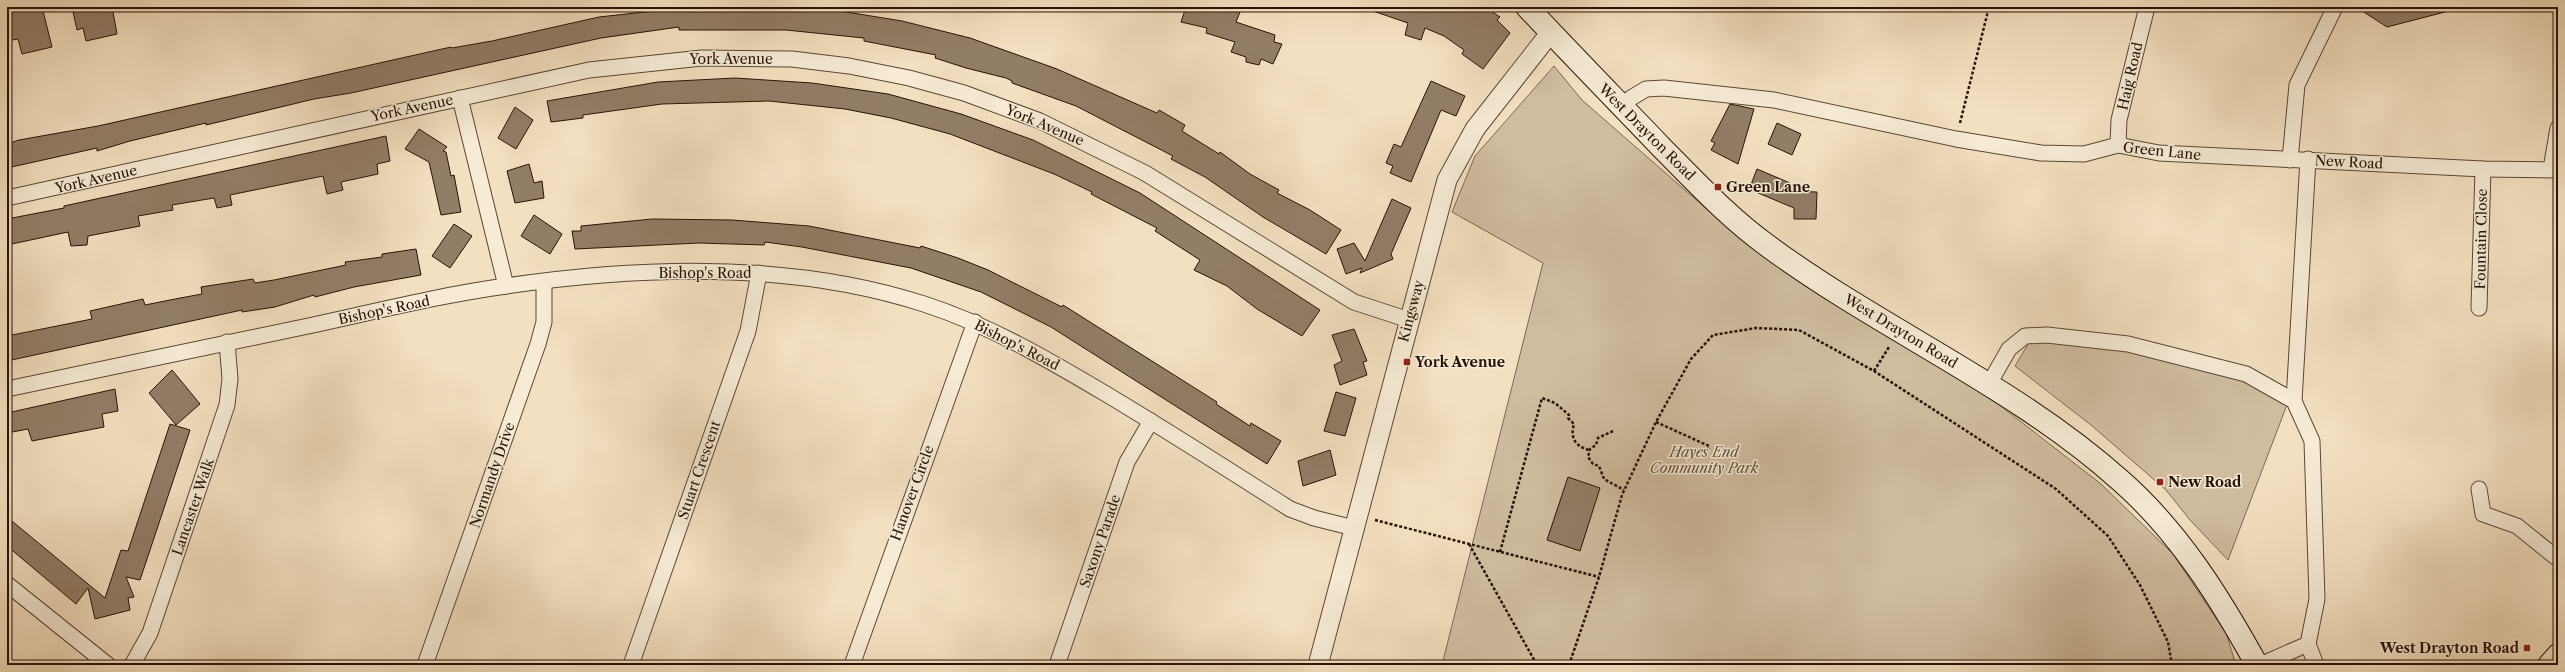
<svg xmlns="http://www.w3.org/2000/svg" width="2565" height="672" font-family="'Libre Caslon Text',serif">
  <style>
    .green { fill: #d0bda0; stroke: #7c6853 }
    .building { fill: #927d67; stroke: #281206 }
    .lines { fill: none; stroke-linecap: round; stroke-linejoin: round }
    .minor-casing { stroke: #5b4634; stroke-width: 17 }
    .tertiary-casing { stroke: #5b4634; stroke-width: 21 }
    .secondary-casing { stroke: #281206; stroke-width: 24 }
    .primary-casing { stroke: #281206; stroke-width: 24 }
    .path { stroke: #281206; stroke-width: 2.5; stroke-dasharray: 3 2; stroke-linecap: butt }
    .minor { stroke: #f7ebd6; stroke-width: 15 }
    .tertiary { stroke: #f7ebd6; stroke-width: 19 }
    .secondary { stroke: #f7ebd6; stroke-width: 22 }
    .primary { stroke: #f3e0c0; stroke-width: 22 }
    .poi-dot { fill: #8f2418; stroke: #f7ebd6; stroke-width: 1.5 }
    .labels { text-anchor: middle; stroke-width: 3; stroke-linejoin: round; paint-order: stroke }
    .street-label { font-size: 14px; fill: #281206; stroke: #f7ebd6 }
    .poi-label { font-size: 14px; font-weight: bold; fill: #281206; stroke: #f7ebd6; text-anchor: start }
    .park-label { font-size: 14px; font-style: italic; fill: #634e3c; stroke: #f7ebd6 }
  </style>
  <rect width="100%" height="100%" fill="#f3e0c0"/>
  <filter id="stains"><feTurbulence type="fractalNoise" baseFrequency=".005" numOctaves="4"/><feColorMatrix values="0 0 0 0 .2 0 0 0 0 .09 0 0 0 0 .02 0 0 0 .5 -.17"/></filter>
  <radialGradient id="worn" r=".72"><stop offset=".6" stop-color="#630" stop-opacity="0"/><stop offset="1" stop-color="#630" stop-opacity=".3"/></radialGradient>
  <!-- green -->
  <g class="green">
    <path d="M1554,66L1582,100L1749,246L1822,293L1900,339L2002,407L2101,484L2173,554L2226,633L2236,665H1442L1543,263L1452,212L1475,156Z"/>
    <path d="M2030,341L2139,351L2254,382L2288,402L2228,560L2190,520L2166,490L2091,425L2015,366Z"/>
  </g>
  <!-- building -->
  <g class="building">
    <path d="M7,7H42L52,47L22,54L18,39L7,41Z"/>
    <path d="M72,7H112L117,34L86,41L83,28L77,30Z"/>
    <path d="M690,7H801L828,9L902,21L970,38L1057,69L1157,113L1159,110L1185,125L1182,131L1219,154L1220,152L1250,174L1279,190L1277,193L1310,210L1341,230L1326,254L1263,217L1205,177L1171,159L1173,156L1076,106L1012,83V81L1006,78L966,68L935,58L936,55L864,41V38L786,30H679V27L601,38L351,93L314,99L206,125V123L130,141L97,151V148L7,168V144L19,140L98,126L451,47L452,48L492,41L599,17Z"/>
    <path d="M1186,7H1242L1236,22L1275,35L1274,42L1282,44L1273,64L1261,59L1259,65L1246,62V57L1231,52L1235,42L1206,33L1207,28L1181,22Z"/>
    <path d="M1370,7H1485L1500,17L1497,20L1510,33L1483,69L1462,54L1464,50L1444,36L1425,28L1421,40L1405,35L1408,23L1370,10Z"/>
    <path d="M2356,7H2444L2445,12L2387,27Z"/>
    <path d="M735,78L812,83L888,94L961,114L1033,140L1140,193L1320,310L1302,336L1257,309L1227,286L1194,270L1200,260L1155,231L1157,228L1091,194L1092,192L1054,174L950,134L891,118L845,109L769,101L662,104L583,115V118L551,122L547,101L658,82Z"/>
    <path d="M1431,81L1465,96L1456,116L1441,110L1411,182L1390,173L1393,166L1386,163L1394,144L1401,147Z"/>
    <path d="M1730,104L1754,109L1738,164L1711,150L1715,143L1711,141Z"/>
    <path d="M515,107L533,120L516,149L498,138Z"/>
    <path d="M1777,123L1801,134L1792,155L1768,144Z"/>
    <path d="M419,129L447,147L443,151L446,152L451,176L454,175L461,212L441,215L429,162L405,149Z"/>
    <path d="M386,136L390,161L377,164L378,174L341,182L343,190L327,194L323,176L230,195L232,205L217,208L214,198L172,205L173,210L138,216L140,226L88,236L87,245L71,246L68,232L7,245V219L64,208V206Z"/>
    <path d="M529,164L534,183L542,181L544,198L515,203L507,171Z"/>
    <path d="M1757,169L1790,183L1786,191L1817,192L1816,219H1794V208L1751,190H1758L1750,187Z"/>
    <path d="M1392,199L1411,208L1391,254L1393,259L1360,273L1362,268L1346,274L1337,249L1354,243L1365,261Z"/>
    <path d="M534,215L562,234L550,254L521,236Z"/>
    <path d="M652,219L732,220L809,226L920,248L921,246L958,258L988,270L1062,307L1063,305L1217,402L1216,404L1250,426L1251,423L1281,441L1267,464L1051,327L981,292L911,268L802,247L765,242L764,245L699,243L575,249L572,231H581V226Z"/>
    <path d="M454,224L472,236L450,268L432,256Z"/>
    <path d="M416,249L421,275L354,287L315,297L314,295L275,307L242,312V310L7,361V336L92,319L90,311L143,299L145,305L175,299L202,294L201,287L253,279L255,283L274,280L346,265L345,262L382,257V254Z"/>
    <path d="M1354,329L1367,361L1363,362L1367,375L1340,385L1334,365L1342,361L1332,335Z"/>
    <path d="M172,370L200,404L176,425L149,393Z"/>
    <path d="M115,389L118,411L102,414L104,427L32,441L28,429L7,433V413Z"/>
    <path d="M1336,392L1356,398L1345,436L1324,431Z"/>
    <path d="M170,424L190,430L140,580L126,577L134,597L128,598L130,610L95,619L88,588L76,604L7,546V517L105,598L121,550L128,551Z"/>
    <path d="M1330,450L1336,475L1303,486L1298,461Z"/>
    <path d="M1568,477L1600,488L1580,551L1547,540Z"/>
  </g>
  <g class="lines">
    <!-- minor casing -->
    <g class="minor-casing">
      <g id="minor">
        <path d="M460,98L506,286"/>
        <path d="M1622,107L1631,98L1646,89L1664,88L1774,100L1956,139L2041,153L2084,154L2118,145L2159,153L2483,169L2558,170"/>
        <path d="M2118,145L2119,120L2147,7"/>
        <path d="M2290,160L2297,85L2335,7"/>
        <path d="M2551,169L2558,128"/>
        <path d="M7,198L589,70L702,58L792,59L849,66L909,78L964,93L1040,121L1145,173L1354,302L1409,320"/>
        <path d="M2479,308L2483,169"/>
        <path d="M1989,384L2009,349L2025,336L2047,335L2128,344L2246,374L2294,401L2312,441L2317,599L2308,644L2316,665"/>
        <path d="M7,389C109,368 211,347 313,325C377,311 441,295 506,286C642,266 792,261 924,304C989,325 1047,359 1106,394C1168,431 1229,470 1290,509L1314,518L1354,528"/>
        <path d="M2294,401L2308,159"/>
        <path d="M2479,489L2483,514L2517,526L2558,559"/>
        <path d="M7,584L108,665"/>
        <path d="M132,665L150,633L227,405L230,379L227,342"/>
        <path d="M425,665L538,344L544,322V282"/>
        <path d="M631,665L748,331L759,273"/>
        <path d="M852,665L975,322"/>
        <path d="M1057,665L1127,462L1151,421"/>
        <path d="M2260,665L2308,644"/>
      </g>
    </g>
    <!-- tertiary casing -->
    <g class="tertiary-casing">
      <path id="tertiary" d="M1318,665L1447,180L1475,129L1551,32"/>
    </g>
    <!-- secondary casing -->
    <g class="secondary-casing">
      <path id="secondary" d="M1527,7C1572,55 1617,101 1662,148C1696,182 1729,218 1768,246C1882,330 2015,386 2121,481C2179,532 2220,598 2257,665"/>
    </g>
    <!-- primary casing -->
    <g class="primary-casing">
      <path id="primary" d="M2549,665L2558,655"/>
    </g>
    <!-- path -->
    <g class="path">
      <path d="M1960,123L1989,7"/>
      <path d="M1874,371L1889,347"/>
      <path d="M1656,422L1709,446L1708,449"/>
      <path d="M1613,431L1598,438L1596,445L1590,449L1588,457L1593,464L1599,466L1604,479L1624,490"/>
      <path d="M1375,520L1599,577"/>
      <path d="M1469,544L1537,665"/>
      <path d="M1500,552L1542,398L1555,403L1569,415L1568,418L1574,424C1570,438 1575,446 1589,450"/>
      <path d="M1569,665L1599,577L1622,495L1656,422L1691,359L1713,335L1756,328L1799,330L1874,371L2056,489L2108,536L2140,585L2168,642L2172,665"/>
    </g>
    <!-- minor -->
    <use href="#minor" class="minor"/>
    <!-- tertiary -->
    <use href="#tertiary" class="tertiary"/>
    <!-- secondary -->
    <use href="#secondary" class="secondary"/>
    <!-- primary -->
    <use href="#primary" class="primary"/>
  </g>
  <!-- markers -->
  <g class="poi-dot">
    <rect x="1714" y="183" width="8" height="8" rx="2"/>
    <rect x="1403" y="358" width="8" height="8" rx="2"/>
    <rect x="2156" y="478" width="8" height="8" rx="2"/>
    <rect x="2523" y="644" width="8" height="8" rx="2"/>
  </g>
  <g class="labels">
    <!-- street labels -->
    <g class="street-label">
      <text x="731" y="64">York Avenue</text>
      <text transform="translate(2130 76) rotate(-77)" y="5">Haig Road</text>
      <text transform="translate(412 108) rotate(-12)" y="5">York Avenue</text>
      <text transform="translate(1045 125) rotate(23)" y="5">York Avenue</text>
      <text transform="translate(1647 132) rotate(45)" y="5">West Drayton Road</text>
      <text transform="translate(2162 151) rotate(6)" y="5">Green Lane</text>
      <text transform="translate(2349 162) rotate(3)" y="5">New Road</text>
      <text transform="translate(96 179) rotate(-13)" y="5">York Avenue</text>
      <text transform="translate(2481 239) rotate(-89)" y="5">Fountain Close</text>
      <text x="705" y="278">Bishop's Road</text>
      <text transform="translate(384 310) rotate(-12)" y="5">Bishop's Road</text>
      <text transform="translate(1411 311) rotate(-75)" y="5">Kingsway</text>
      <text transform="translate(1901 331) rotate(31)" y="5">West Drayton Road</text>
      <text transform="translate(1017 345) rotate(27)" y="5">Bishop's Road</text>
      <text transform="translate(699 470) rotate(-71)" y="5">Stuart Crescent</text>
      <text transform="translate(492 475) rotate(-71)" y="5">Normandy Drive</text>
      <text transform="translate(912 493) rotate(-70)" y="5">Hanover Circle</text>
      <text transform="translate(193 507) rotate(-71)" y="5">Lancaster Walk</text>
      <text transform="translate(1100 541) rotate(-71)" y="5">Saxony Parade</text>
    </g>
    <!-- poi labels -->
    <g class="poi-label">
      <text x="1726" y="192">Green Lane</text>
      <text x="1415" y="367">York Avenue</text>
      <text x="2168" y="487">New Road</text>
      <text x="2519" y="653" text-anchor="end">West Drayton Road</text>
    </g>
    <!-- park labels -->
    <g class="park-label">
      <text x="1704" y="457">Hayes End<tspan x="1704" dy="16">Community Park</tspan></text>
    </g>
  </g>
  <!-- margin -->
  <rect width="2565" height="672" fill="none" stroke="#f3e0c0" stroke-width="24"/>
  <rect x="8" y="8" width="2549" height="656" fill="none" stroke="#281206" stroke-width="2"/>
  <rect x="12" y="12" width="2541" height="648" fill="none" stroke="#281206"/>
  <rect width="100%" height="100%" filter="url(#stains)"/>
  <rect width="100%" height="100%" fill="url(#worn)"/>
</svg>
